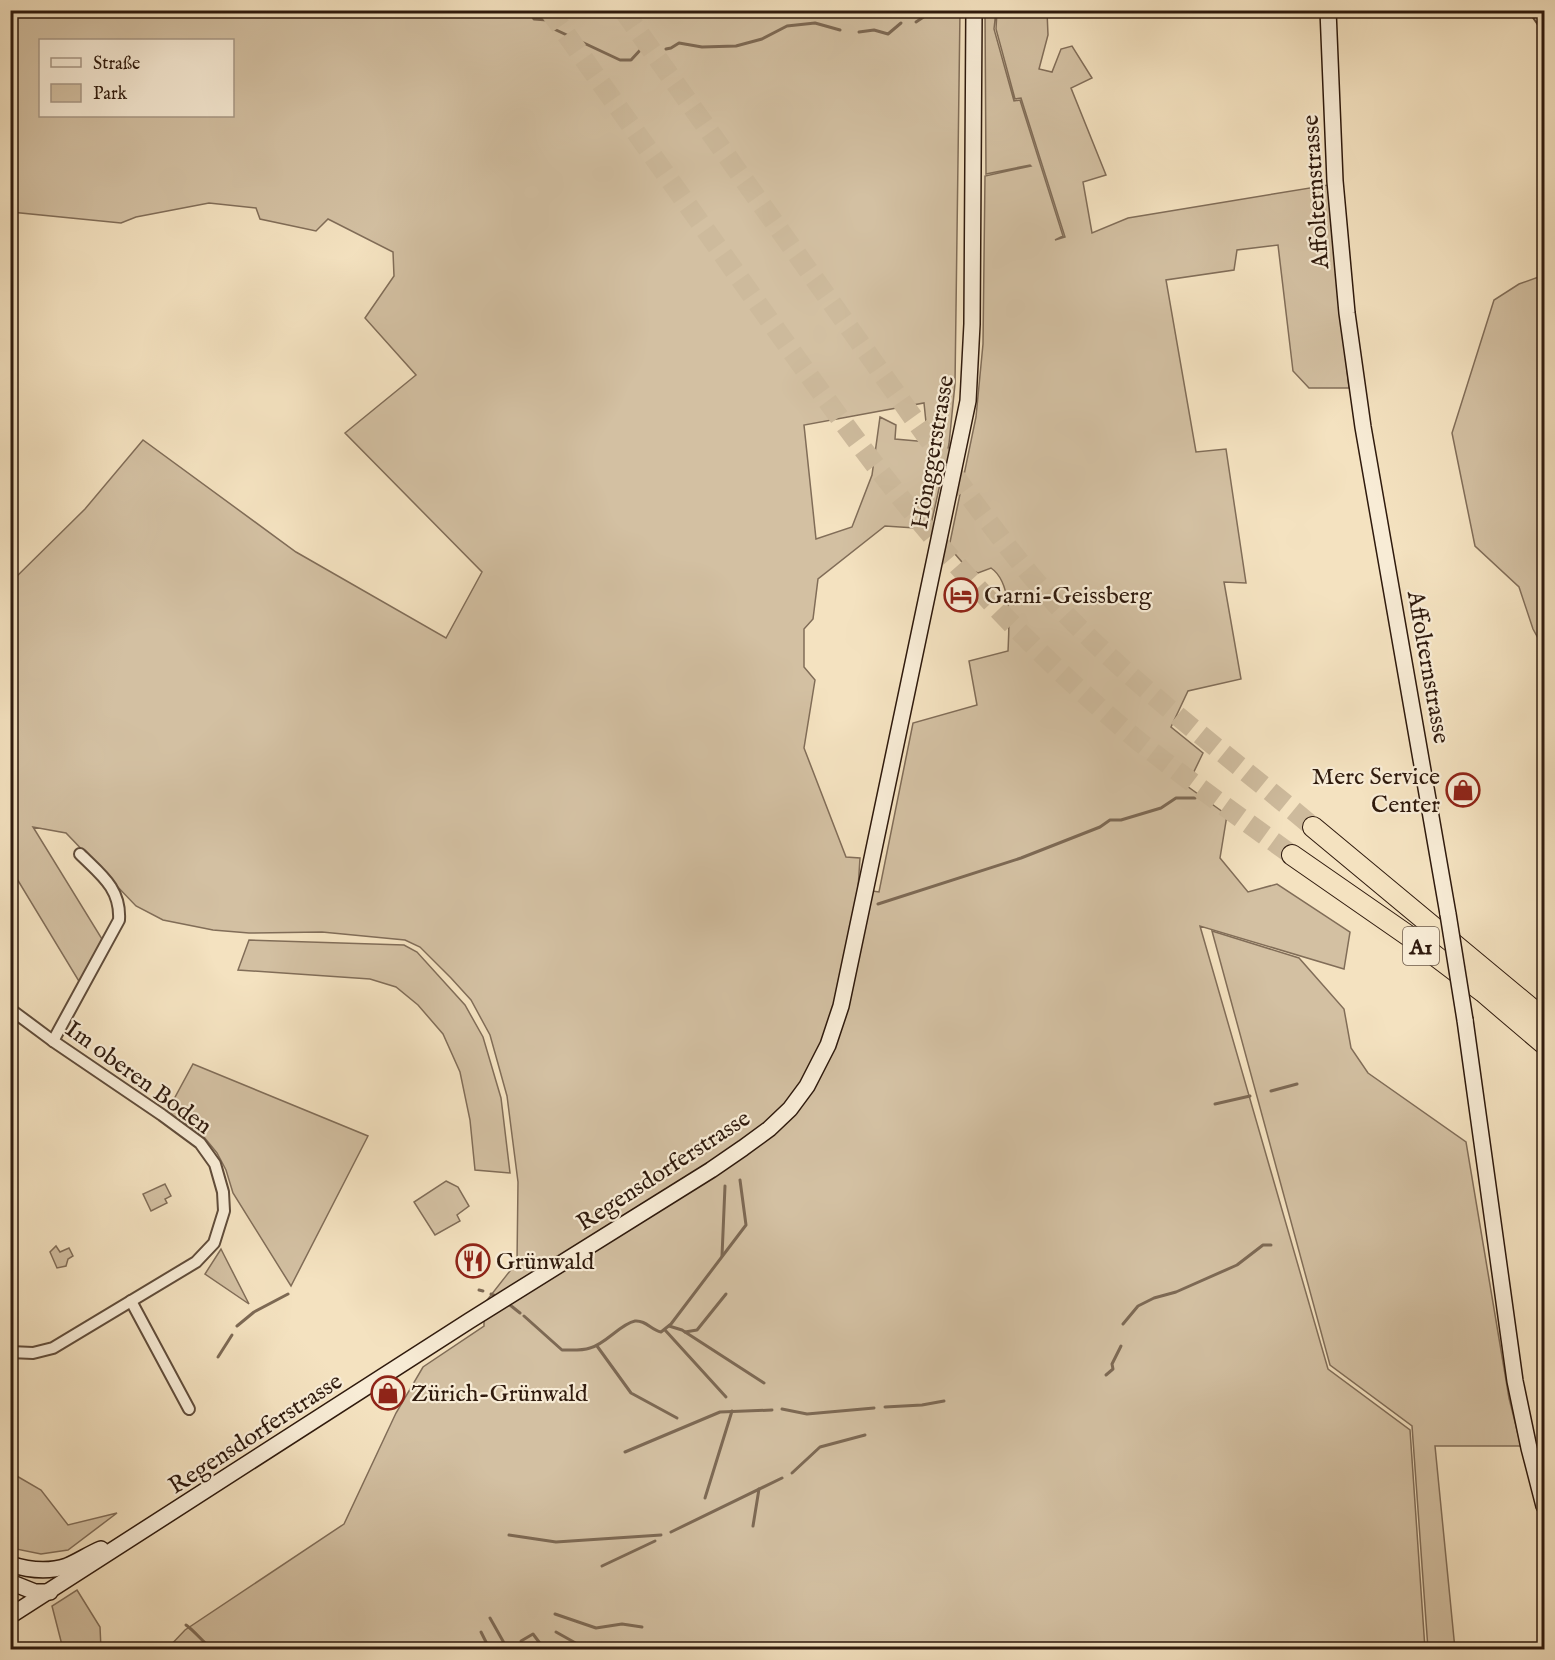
<svg xmlns="http://www.w3.org/2000/svg" width="1555" height="1660" font-family="'IM FELL English',serif">
  <style>
    .green { fill: #d3c0a2; stroke: #816d58; stroke-width: 1.5; fill-rule: evenodd }
    .lines { fill: none; stroke-linecap: round; stroke-linejoin: round }
    .stream { stroke: #7d6954; stroke-width: 3 }
    .highway-tunnel { stroke: #cdba9c; stroke-width: 20; stroke-dasharray: 20 10; stroke-linecap: butt }
    .street-casing { stroke: #604c3a; stroke-width: 14 }
    .secondary-casing { stroke: #2f1a0d; stroke-width: 18 }
    .highway-casing { stroke: #2f1a0d; stroke-width: 22 }
    .street { stroke: #f8ecd6; stroke-width: 10 }
    .secondary { stroke: #f8ecd6; stroke-width: 15 }
    .highway { stroke: #f4e2c0; stroke-width: 20 }
    .secondary-bridge-casing { stroke: #2f1a0d; stroke-width: 18; stroke-linecap: butt }
    .secondary-bridge { stroke: #f8ecd6; stroke-width: 15 }
    .labels { text-anchor: middle; stroke-width: 4.5; stroke-linejoin: round; paint-order: stroke }
    .shield { fill: #f8ecd6; stroke: #6b5949; stroke-width: 1.5 }
    .shield-label { font-size: 22px; font-weight: bold; fill: #2f1a0d }
    .street-label { font-size: 24px; fill: #2f1a0d; stroke: #f8ecd6 }
    .poi-label { font-size: 24px; fill: #2f1a0d; stroke: #f8ecd6; text-anchor: start }
  </style>
  <rect width="100%" height="100%" fill="#f4e2c0"/>
  <filter id="stains"><feTurbulence type="fractalNoise" baseFrequency=".00333" numOctaves="4"/><feColorMatrix values="0 0 0 0 .2 0 0 0 0 .09 0 0 0 0 .02 0 0 0 .5 -.17"/></filter>
  <radialGradient id="worn" r=".72"><stop offset=".6" stop-color="#630" stop-opacity="0"/><stop offset="1" stop-color="#630" stop-opacity=".3"/></radialGradient>
  <!-- green -->
  <g class="green">
    <path d="M11,11H960L955,384L949,444L930,529L885,526L818,579L813,619L804,629V667L815,680L804,748L846,857L860,858L858,889L879,892L913,723L977,705L969,661L1008,651C1009,628 1013,583 991,568L978,573L968,569L949,547L976,417L983,344L985,176L1031,166L1030,165L986,174L985,11H996L994,29L1014,101L1020,100L1063,236L1055,240L1065,237L1021,98L1015,99L996,29L997,11H1047L1048,35L1039,69L1052,72L1061,49L1072,46L1092,78L1071,88L1106,175L1083,182L1092,233L1128,218L1328,185L1349,388H1309L1293,371L1278,245L1237,250L1234,270L1166,280L1196,452L1226,449L1246,583L1224,582L1241,679L1188,691L1171,727L1203,753L1187,786L1227,815L1220,858L1248,892L1277,884L1350,932L1344,969L1200,926L1328,1369L1410,1430L1425,1649H167L185,1630L344,1524L396,1413L423,1367L484,1326V1304L517,1262L518,1182L507,1096L490,1035L471,1000L451,978L420,947L405,940L322,932L249,933L213,930L163,920L136,906L66,833L33,827L102,939L80,983L11,869V582L85,509L143,440L296,552L446,638L482,572L345,433L416,375L365,318L394,276L393,252L328,219L316,231L260,219L256,208L209,203L136,217L121,223L11,212ZM40,40H232V116H40ZM924,403L928,442L895,439L896,425L880,417L872,475L852,527L816,539L804,425Z"/>
    <path d="M1544,275V649L1533,629L1519,587L1475,546L1452,433L1494,300L1519,284Z"/>
    <path d="M1212,931L1299,958L1344,1009L1351,1048L1368,1073L1466,1142L1509,1398L1521,1446H1435L1455,1649H1428L1412,1426L1330,1365Z"/>
    <path d="M249,940L404,945L417,952L465,1005L483,1037L501,1098L510,1173L475,1170L470,1120L460,1072L443,1034L418,1005L396,987L370,979L238,970Z"/>
    <path d="M193,1064L368,1136L291,1286L233,1193L226,1170L217,1153L204,1137L167,1112Z"/>
    <path d="M446,1181L458,1187L469,1206L457,1215L460,1221L435,1235L414,1202Z"/>
    <path d="M165,1184L171,1196L165,1199L167,1203L151,1211L143,1194Z"/>
    <path d="M56,1246L60,1252L69,1248L73,1256L68,1259L66,1266L57,1268L50,1252Z"/>
    <path d="M221,1249L224,1255L249,1304L205,1274Z"/>
    <path d="M15,1475L41,1490L68,1525L117,1513L68,1550L41,1554L11,1548V1477Z"/>
    <path d="M77,1590L100,1627L101,1649H57L62,1645L52,1606Z"/>
  </g>
  <g class="lines">
    <!-- stream -->
    <g class="stream">
      <path d="M528,10L534,19L547,20L554,29L620,60H631L643,47L651,45"/>
      <path d="M916,22L934,10"/>
      <path d="M859,32L874,30L888,34L901,23"/>
      <path d="M666,49L671,48L679,43L702,47L736,46L762,39L787,26L815,23L840,30"/>
      <path d="M878,904L1021,858L1100,827L1110,820H1121L1161,808L1176,798H1195"/>
      <path d="M1271,1091L1297,1084"/>
      <path d="M1215,1104L1250,1096"/>
      <path d="M722,1256L725,1186"/>
      <path d="M479,1290L483,1291"/>
      <path d="M491,1294L498,1297"/>
      <path d="M510,1305L520,1313"/>
      <path d="M524,1316L562,1350C571,1350 581,1351 590,1348C606,1344 620,1324 635,1321C646,1320 651,1330 661,1332L671,1324L746,1225L740,1180"/>
      <path d="M1123,1324L1138,1306L1154,1298L1176,1292L1237,1265L1263,1245H1271"/>
      <path d="M237,1326L254,1312L288,1294"/>
      <path d="M669,1326L682,1330L764,1383"/>
      <path d="M665,1330L726,1397"/>
      <path d="M685,1332L697,1330L726,1294"/>
      <path d="M597,1346L631,1393L677,1418"/>
      <path d="M218,1357L232,1335"/>
      <path d="M1106,1375L1113,1369L1112,1364L1121,1346"/>
      <path d="M885,1407L922,1405L944,1401"/>
      <path d="M782,1409L807,1414L874,1408"/>
      <path d="M625,1452L720,1412L772,1410"/>
      <path d="M792,1473L820,1447L865,1435"/>
      <path d="M705,1498L732,1411"/>
      <path d="M753,1526L759,1489"/>
      <path d="M671,1532L782,1478"/>
      <path d="M509,1535L556,1542L661,1535"/>
      <path d="M602,1566L655,1541"/>
      <path d="M555,1614L596,1628L622,1624L642,1627"/>
      <path d="M490,1618L508,1650"/>
      <path d="M186,1625C197,1633 203,1643 214,1650"/>
      <path d="M481,1632L490,1650"/>
      <path d="M556,1632L588,1650"/>
      <path d="M521,1641L533,1634L545,1650"/>
      <path d="M221,1650H227"/>
    </g>
    <!-- highway-tunnel -->
    <g class="highway-tunnel">
      <path d="M549,10C619,109 690,208 760,307C832,408 903,509 988,599C1036,650 1087,699 1141,743C1190,782 1241,818 1292,855"/>
      <path d="M623,10L964,489C993,528 1022,567 1055,603C1133,686 1227,754 1313,827"/>
    </g>
    <!-- street casing -->
    <g class="street-casing">
      <g id="street">
        <path d="M1535,10L1544,23"/>
        <path d="M10,1009L53,1041L162,1115L200,1143L215,1164L223,1192L224,1211L214,1243L196,1262L53,1348L33,1353L10,1352"/>
        <path d="M53,1041L119,920C121,888 100,874 80,854"/>
        <path d="M131,1301L189,1409"/>
      </g>
    </g>
    <!-- secondary casing -->
    <g class="secondary-casing">
      <g id="secondary">
        <path d="M1328,10L1335,181L1347,313L1363,427L1448,914"/>
        <path d="M1465,1020L1515,1381L1529,1448L1544,1506"/>
        <path d="M10,1564C28,1570 49,1572 67,1566C79,1561 89,1554 101,1549"/>
        <path d="M10,1582L35,1592H50"/>
        <path d="M10,1616L469,1321L711,1170L743,1148L769,1129L790,1109L807,1086L828,1045L841,1006L968,401L972,324L974,10"/>
      </g>
    </g>
    <!-- highway casing -->
    <g class="highway-casing">
      <g id="highway">
        <path d="M1313,827L1544,1019"/>
        <path d="M1292,855L1413,939L1483,992L1544,1044"/>
      </g>
    </g>
    <!-- street -->
    <use href="#street" class="street"/>
    <!-- secondary -->
    <use href="#secondary" class="secondary"/>
    <!-- highway -->
    <use href="#highway" class="highway"/>
    <!-- secondary-bridge casing -->
    <g class="secondary-bridge-casing">
      <path id="secondary-bridge" d="M1448,914L1465,1020"/>
    </g>
    <!-- secondary-bridge -->
    <use href="#secondary-bridge" class="secondary-bridge"/>
  </g>
  <!-- icons -->
  <defs>
    <g id="hotel-ring" transform="scale(1.725)"><circle r="9.5" fill="#f8ecd6" stroke="#8f2418" stroke-width="1.5"/><path d="M-6-4.5h1.5V1H6V5H4.5V3h-9V5H-6ZM-4 0a1.8 1.8 0 1 1 3.6 0ZM.5 0V-2.5h3Q6-2.5 6 0Z" fill="#8f2418"/></g>
    <g id="shop-ring" transform="scale(1.725)"><circle r="9.5" fill="#f8ecd6" stroke="#8f2418" stroke-width="1.5"/><path d="M-5-2.5h2.3a2.7 3.5 0 0 1 5.4 0H5L5.5 6h-11ZM-1.5-2.5h3a1.5 2.3 0 0 0-3 0Z" fill="#8f2418"/></g>
    <g id="restaurant-ring" transform="scale(1.725)"><circle r="9.5" fill="#f8ecd6" stroke="#8f2418" stroke-width="1.5"/><path d="M-5-6h1v4h1v-4h1v4h1v-4h1v5L-1.5 .5V6h-2V.5L-5-1ZM5-6V6H3V1.5H1.5Q1.5-4 5-6Z" fill="#8f2418"/></g>
  </defs>
  <g fill-rule="evenodd">
    <use href="#hotel-ring" x="961" y="595"/>
    <use href="#shop-ring" x="1463" y="790"/>
    <use href="#restaurant-ring" x="473" y="1261"/>
    <use href="#shop-ring" x="388" y="1393"/>
  </g>
  <g class="labels">
    <!-- shield labels -->
    <rect class="shield" x="1403" y="927" width="36" height="38" rx="4.5"/>
    <g class="shield-label">
      <text x="1421" y="954">A1</text>
    </g>
    <!-- street labels -->
    <g class="street-label">
      <text transform="translate(1315 192) rotate(-94)" y="8">Affolternstrasse</text>
      <text transform="translate(932 452) rotate(-80)" y="8">Hönggerstrasse</text>
      <text transform="translate(1429 667) rotate(80)" y="8">Affolternstrasse</text>
      <text transform="translate(139 1077) rotate(36)" y="8">Im oberen Boden</text>
      <text transform="translate(663 1170) rotate(-33)" y="8">Regensdorferstrasse</text>
      <text transform="translate(255 1433) rotate(-33)" y="8">Regensdorferstrasse</text>
    </g>
    <!-- poi labels -->
    <g class="poi-label">
      <text x="984" y="603">Garni-Geissberg</text>
      <text x="1440" y="784" text-anchor="end">Merc Service<tspan x="1440" dy="28">Center</tspan></text>
      <text x="496" y="1269">Grünwald</text>
      <text x="411" y="1401">Zürich-Grünwald</text>
    </g>
  </g>
  <!-- margin -->
  <rect width="1555" height="1660" fill="none" stroke="#f4e2c0" stroke-width="36"/>
  <rect x="12" y="12" width="1531" height="1636" fill="none" stroke="#2f1a0d" stroke-width="3"/>
  <rect x="18" y="18" width="1519" height="1624" fill="none" stroke="#2f1a0d" stroke-width="1.5"/>
  <!-- legend -->
  <rect x="39" y="39" width="195" height="78" fill="#f8ecd6" stroke="#a89886" stroke-width="1.5"/>
  <rect x="51" y="58" width="30" height="9" fill="#f8ecd6" stroke="#a89886" stroke-width="1.5"/>
  <text x="93" y="69" font-size="18" fill="#2f1a0d">Straße</text>
  <rect x="51" y="84" width="30" height="18" fill="#d3c0a2" stroke="#a89886" stroke-width="1.5"/>
  <text x="93" y="99" font-size="18" fill="#2f1a0d">Park</text>
  <rect width="100%" height="100%" filter="url(#stains)"/>
  <rect width="100%" height="100%" fill="url(#worn)"/>
</svg>
